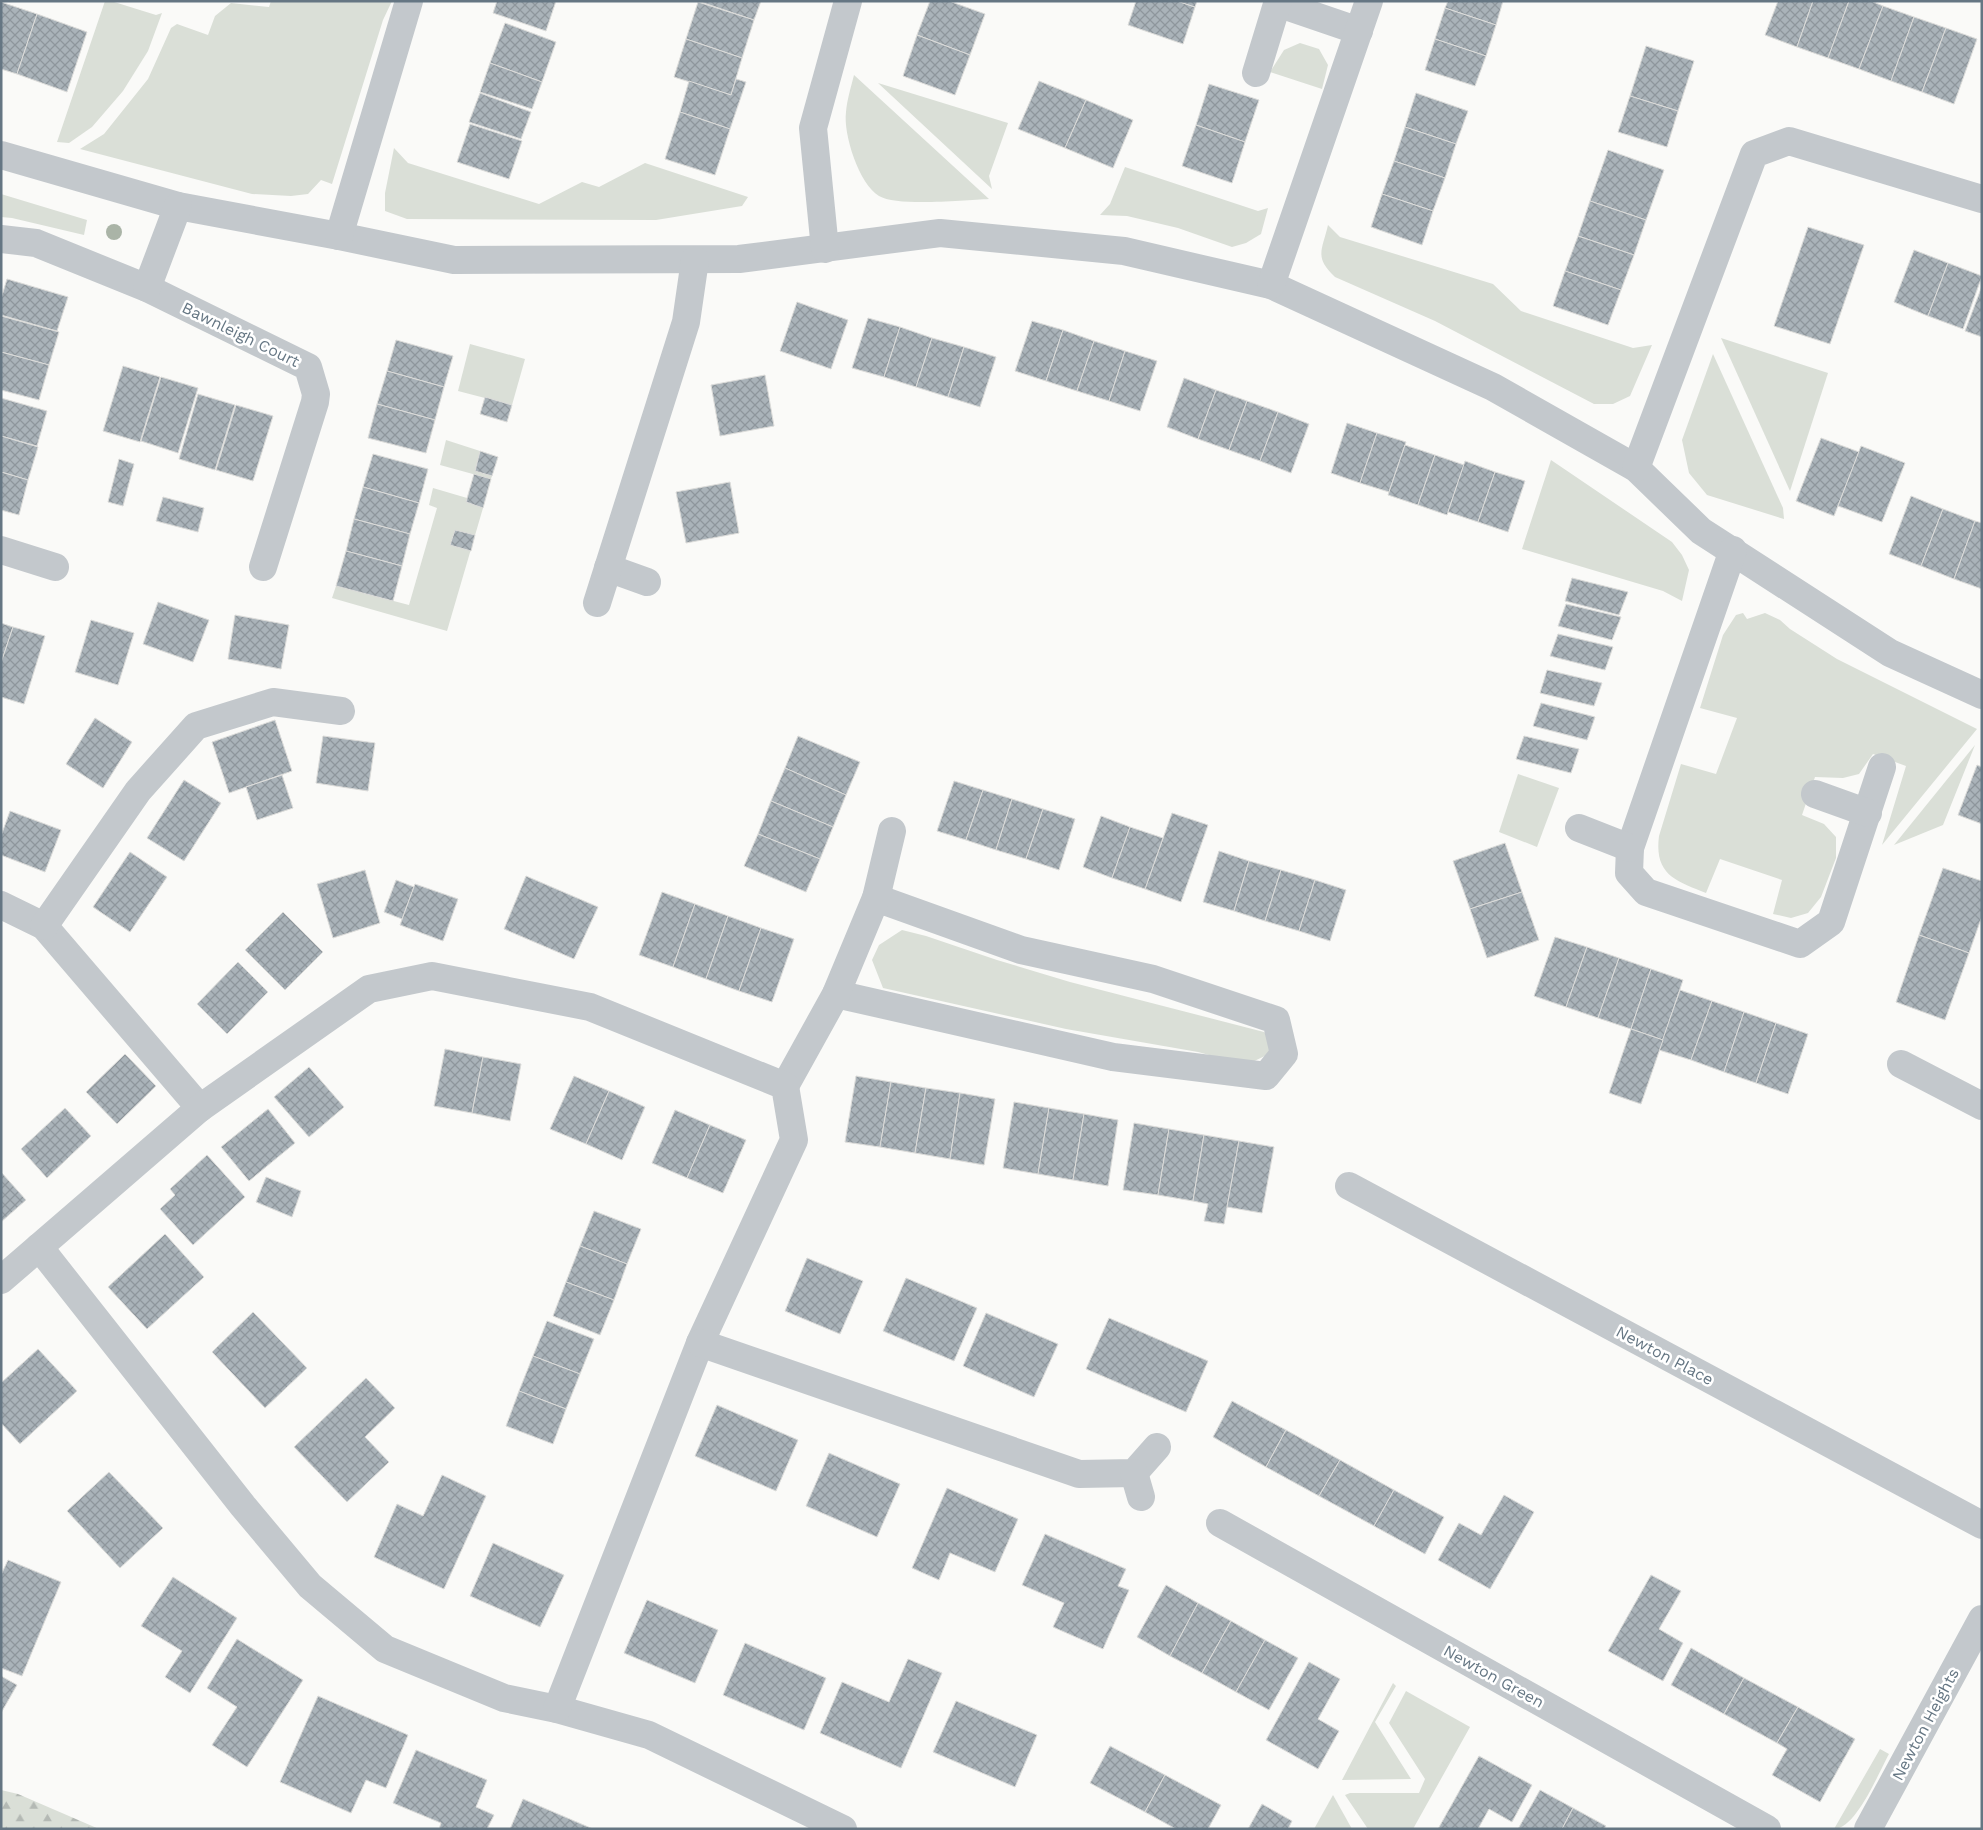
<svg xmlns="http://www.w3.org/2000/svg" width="1983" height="1830" font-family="'Work Sans',sans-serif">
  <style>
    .green { fill: #dadfd7 }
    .forest { fill: url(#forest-firs) }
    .building { fill: url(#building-cross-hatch); stroke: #dcdcda }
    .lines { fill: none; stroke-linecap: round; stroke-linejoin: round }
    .street { stroke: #c3c8cc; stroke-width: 28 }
    .tree { fill: #aab4a7 }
    .labels { text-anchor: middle; stroke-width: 5; stroke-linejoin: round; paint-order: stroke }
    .street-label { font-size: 16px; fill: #657683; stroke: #fff }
  </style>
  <defs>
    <pattern id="forest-firs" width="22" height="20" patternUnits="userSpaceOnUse" patternTransform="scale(1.25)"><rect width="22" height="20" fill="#dadfd7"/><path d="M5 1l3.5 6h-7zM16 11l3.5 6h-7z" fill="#b4b9b4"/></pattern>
    <pattern id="building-cross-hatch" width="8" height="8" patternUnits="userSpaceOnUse" patternTransform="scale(1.25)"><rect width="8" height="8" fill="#aab3b9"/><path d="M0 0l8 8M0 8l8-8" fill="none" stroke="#8e969c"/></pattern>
  </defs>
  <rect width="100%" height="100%" fill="#fafaf8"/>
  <!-- green -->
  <g class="green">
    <path d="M105,1H111L156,15L162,13L148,51L123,91L92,127L69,143L57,142Z"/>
    <path d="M271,1H392L383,20L332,184L321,180L308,194L291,196L252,194L80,149L104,134L148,79L171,28L177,24L208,35L215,16L231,3L269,7Z"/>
    <path d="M1300,43L1319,49L1328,65L1322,89L1270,72L1284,50Z"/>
    <path d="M854,75L989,199C965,200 897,207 879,196C859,184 843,134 846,112C847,100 851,87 854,75Z"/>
    <path d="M878,83L1008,123L989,176L992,189Z"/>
    <path d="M394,148L408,163L539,204L582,182L599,187L645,163L748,197L742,206L656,220L407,219L385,211V193Z"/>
    <path d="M1125,167L1258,211L1268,208L1261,234L1246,243L1232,247L1178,228L1127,216L1100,215L1110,204Z"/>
    <path d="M1,194L87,220L84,235L12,218L1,217Z"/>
    <path d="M1328,225L1340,237L1493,284L1521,311L1633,348L1652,345L1630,396L1613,404H1594L1435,321L1335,277C1314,257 1322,251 1328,225Z"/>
    <path d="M1721,338L1828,373L1790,491Z"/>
    <path d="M470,344L525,359L512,405L458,391Z"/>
    <path d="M1713,354L1783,508L1784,519L1707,495L1689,473L1682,440Z"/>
    <path d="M446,440L480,451L475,470L492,476L491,479L440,465Z"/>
    <path d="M1551,460L1672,542L1682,555L1689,570L1682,601L1663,591L1522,549Z"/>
    <path d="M433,488L467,498L466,502L483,508L447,631L332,598L336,586L409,605L437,508L429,505Z"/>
    <path d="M1743,613L1747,619L1765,613L1780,620L1790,629L1837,659L1977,729L1882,845L1906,766L1873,754L1859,774L1843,778L1815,777L1802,815L1824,824L1836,837V858L1821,897L1808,913L1791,918L1773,914L1782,880L1720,859L1706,893C1676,881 1654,875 1659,836L1681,764L1716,774L1737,718L1700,708L1723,635L1736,615Z"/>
    <path d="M1975,745L1943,825L1894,845Z"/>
    <path d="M1518,774L1559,788L1537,847L1499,832Z"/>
    <path d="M902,930L926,936L997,960L1070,982L1264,1032L1271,1038L1269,1054L1246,1065L1198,1052L1066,1029L883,988L872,960L879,945Z"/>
    <path d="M1393,1683L1396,1686L1375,1722L1411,1779L1342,1780Z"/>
    <path d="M1406,1691L1470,1727L1413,1829H1368L1345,1795L1350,1793H1419L1425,1779L1389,1723Z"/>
    <path d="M1880,1749L1889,1754C1879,1772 1856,1829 1834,1829Z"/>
    <path d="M1333,1795L1352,1829H1314Z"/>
  </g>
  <!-- forest -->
  <path class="forest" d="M1,1790L18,1794L99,1829H1Z"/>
  <!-- building -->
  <g class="building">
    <path d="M497,1H556L546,31L493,13Z"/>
    <path d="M698,1H761L754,20Z"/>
    <path d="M930,1H949L985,14L970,55L917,35Z"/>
    <path d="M1136,1H1177L1195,7L1183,44L1128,25Z"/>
    <path d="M1177,1H1197L1195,7Z"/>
    <path d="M1448,1H1503L1496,25L1445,8Z"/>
    <path d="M1778,1H1813L1797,47L1765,35Z"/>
    <path d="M1813,1H1849L1828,58L1797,47Z"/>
    <path d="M1849,1H1871L1883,6L1859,69L1828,58Z"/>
    <path d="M1,2L37,14L17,74L1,69Z"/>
    <path d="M698,2L754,20L742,58L686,39Z"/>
    <path d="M1883,6L1914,17L1891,81L1859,69Z"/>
    <path d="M1445,8L1496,25L1486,56L1435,39Z"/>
    <path d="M37,14L87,32L67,92L17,74Z"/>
    <path d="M1914,17L1946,28L1922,92L1891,81Z"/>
    <path d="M505,23L556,42L542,82L490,63Z"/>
    <path d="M1946,28L1977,39L1954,104L1922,92Z"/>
    <path d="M917,35L970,55L955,95L903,76Z"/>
    <path d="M686,39L742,58L731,95L674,77Z"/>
    <path d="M1435,39L1486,56L1475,86L1425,70Z"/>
    <path d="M1646,46L1694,61L1678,111L1630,96Z"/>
    <path d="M490,63L542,82L532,109L480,92Z"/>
    <path d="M736,79L746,82L730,129L680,112L689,81L731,95Z"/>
    <path d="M1039,81L1086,100L1065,148L1018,129Z"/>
    <path d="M1209,84L1259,100L1245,142L1196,125Z"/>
    <path d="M480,93L531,112L521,139L469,122Z"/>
    <path d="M1416,93L1468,111L1456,144L1405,127Z"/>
    <path d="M1630,96L1678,111L1667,147L1618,132Z"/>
    <path d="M1086,100L1133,120L1113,168L1065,148Z"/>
    <path d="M680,112L730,129L715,175L665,159Z"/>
    <path d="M470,124L522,141L509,179L457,162Z"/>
    <path d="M1196,125L1245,142L1232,183L1182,166Z"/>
    <path d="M1405,127L1456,144L1445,178L1394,161Z"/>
    <path d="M1608,150L1664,170L1646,220L1590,201Z"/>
    <path d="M1394,161L1445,178L1433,211L1382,194Z"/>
    <path d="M1382,194L1433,211L1422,245L1371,227Z"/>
    <path d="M1590,201L1646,220L1634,255L1578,236Z"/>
    <path d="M1808,227L1864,245L1830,344L1774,326Z"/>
    <path d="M1578,236L1634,255L1621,290L1565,271Z"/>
    <path d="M1914,250L1948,263L1928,316L1894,302Z"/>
    <path d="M1948,263L1982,276L1963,329L1928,316Z"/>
    <path d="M1565,271L1621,290L1608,325L1553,306Z"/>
    <path d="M7,279L68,297L57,331L1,315V299Z"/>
    <path d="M1982,286V337L1965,331Z"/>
    <path d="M797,302L848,320L831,369L780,351Z"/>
    <path d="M1,316L59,332L49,365L1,352Z"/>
    <path d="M868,318L900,327L884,377L852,368Z"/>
    <path d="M1032,321L1063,330L1046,381L1015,371Z"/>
    <path d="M900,327L932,338L916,387L884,377Z"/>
    <path d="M1063,330L1094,341L1077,391L1046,381Z"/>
    <path d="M932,338L964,347L948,397L916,387Z"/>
    <path d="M396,340L453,356L444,387L387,371Z"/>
    <path d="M1094,341L1125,351L1109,401L1077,391Z"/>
    <path d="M964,347L996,357L980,407L948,397Z"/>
    <path d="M1125,351L1157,361L1140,411L1109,401Z"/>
    <path d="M1,352L49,365L39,400L1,390Z"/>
    <path d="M123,366L160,377L140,442L103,431Z"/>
    <path d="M387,371L444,387L435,420L377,404Z"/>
    <path d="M765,375L774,426L720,436L711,385Z"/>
    <path d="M161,377L198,388L178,453L141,441Z"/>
    <path d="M1184,378L1216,390L1198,439L1167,427Z"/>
    <path d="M1216,390L1247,401L1229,450L1198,439Z"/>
    <path d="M198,394L235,405L215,470L179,459Z"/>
    <path d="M485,397L512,405L507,422L480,414Z"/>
    <path d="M1,398L47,411L37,446L1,436Z"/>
    <path d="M1247,401L1278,412L1260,461L1229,450Z"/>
    <path d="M377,404L435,420L426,453L368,438Z"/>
    <path d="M236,405L273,416L253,481L216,470Z"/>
    <path d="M1278,412L1309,424L1291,473L1260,461Z"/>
    <path d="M1347,423L1377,433L1360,483L1331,473Z"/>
    <path d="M1377,433L1406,442L1389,492L1360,483Z"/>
    <path d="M1,436L38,447L28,480L1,472Z"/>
    <path d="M1821,438L1859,452L1834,516L1796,501Z"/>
    <path d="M1405,445L1435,455L1418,505L1388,495Z"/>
    <path d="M1861,446L1905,463L1882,522L1838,506Z"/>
    <path d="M480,451L498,457L492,476L475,471Z"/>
    <path d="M373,454L428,469L419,503L363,487Z"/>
    <path d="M1435,455L1464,465L1447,515L1418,505Z"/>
    <path d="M119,459L134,464L123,506L108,502Z"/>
    <path d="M1465,461L1495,472L1478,522L1448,512Z"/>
    <path d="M1,472L28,480L19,515L1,510Z"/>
    <path d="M1495,472L1525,481L1508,532L1478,522Z"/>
    <path d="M474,474L491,479L483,508L466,502Z"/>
    <path d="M730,482L739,533L686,543L676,492Z"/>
    <path d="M363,487L419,503L410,534L354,519Z"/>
    <path d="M1911,496L1943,509L1921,566L1889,554Z"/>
    <path d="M163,497L204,508L198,532L156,521Z"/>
    <path d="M1943,509L1975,521L1954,579L1921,566Z"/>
    <path d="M354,519L410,534L402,566L346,551Z"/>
    <path d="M1975,521L1982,523V589L1954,579Z"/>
    <path d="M455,530L475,535L471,551L450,545Z"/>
    <path d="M346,551L402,566L393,601L336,586Z"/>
    <path d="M1572,578L1628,592L1619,615L1565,601Z"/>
    <path d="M158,602L209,620L193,662L143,644Z"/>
    <path d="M1566,604L1621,617L1612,640L1558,626Z"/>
    <path d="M235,615L289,625L281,669L228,659Z"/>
    <path d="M91,620L134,633L118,685L75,672Z"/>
    <path d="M1,623L13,627L1,663Z"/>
    <path d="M13,627L45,636L24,704L1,697V663Z"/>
    <path d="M1558,634L1613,647L1605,670L1550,656Z"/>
    <path d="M1547,670L1602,683L1594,706L1540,693Z"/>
    <path d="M1541,703L1595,717L1587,740L1533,726Z"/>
    <path d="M95,718L132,742L103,788L66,764Z"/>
    <path d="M275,720L292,771L229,793L212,742Z"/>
    <path d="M323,736L375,743L368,791L316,783Z"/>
    <path d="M798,736L860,762L846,795L785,768Z"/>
    <path d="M1524,736L1579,749L1571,773L1516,759Z"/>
    <path d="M1977,765L1982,767V824L1958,815Z"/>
    <path d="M785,768L846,795L833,827L771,801Z"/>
    <path d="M282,775L293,808L257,820L246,787Z"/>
    <path d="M184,780L221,803L184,861L147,838Z"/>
    <path d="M954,781L983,790L966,840L937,831Z"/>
    <path d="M983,790L1012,799L996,850L966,840Z"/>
    <path d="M1012,799L1043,809L1026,859L996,850Z"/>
    <path d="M771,801L833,827L820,859L758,834Z"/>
    <path d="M1043,809L1075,819L1059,870L1026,859Z"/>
    <path d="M10,811L61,830L45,872L1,855V836Z"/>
    <path d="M1172,813L1208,825L1181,902L1145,889Z"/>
    <path d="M1101,816L1130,827L1112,878L1083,867Z"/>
    <path d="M1130,827L1163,838L1145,889L1112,878Z"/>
    <path d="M758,834L820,859L806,892L744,866Z"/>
    <path d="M1505,843L1522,892L1470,909L1453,861Z"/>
    <path d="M1219,851L1249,861L1234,911L1203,902Z"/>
    <path d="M130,852L167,877L130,932L93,907Z"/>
    <path d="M1249,861L1281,870L1265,921L1234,911Z"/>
    <path d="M1943,868L1982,881V916L1969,953L1919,935Z"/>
    <path d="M365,870L380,923L333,938L317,884Z"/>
    <path d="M1281,870L1315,880L1299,931L1265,921Z"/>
    <path d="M526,876L598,907L574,959L504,929Z"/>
    <path d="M396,880L414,887L402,919L384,912Z"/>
    <path d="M1315,880L1346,890L1330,941L1299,931Z"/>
    <path d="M415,884L458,899L443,941L400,925Z"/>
    <path d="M662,892L695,904L673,967L639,955Z"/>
    <path d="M1522,892L1539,940L1487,958L1470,909Z"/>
    <path d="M695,904L728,916L706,979L673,967Z"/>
    <path d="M283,912L323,952L285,990L245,950Z"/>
    <path d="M728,916L761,928L739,991L706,979Z"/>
    <path d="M761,928L794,939L772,1002L739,991Z"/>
    <path d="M1919,935L1969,953L1945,1020L1896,1002Z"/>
    <path d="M1555,937L1587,947L1566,1007L1534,996Z"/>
    <path d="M1587,947L1619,958L1598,1018L1566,1007Z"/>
    <path d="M1619,958L1651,969L1631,1029L1598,1018Z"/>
    <path d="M238,962L268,992L227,1034L197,1004Z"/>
    <path d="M1651,969L1683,980L1663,1040L1631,1029Z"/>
    <path d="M1680,990L1712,1001L1691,1060L1659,1050Z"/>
    <path d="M1712,1001L1744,1012L1724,1072L1691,1060Z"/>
    <path d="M1744,1012L1776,1023L1756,1083L1724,1072Z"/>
    <path d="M1776,1023L1808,1034L1788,1094L1756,1083Z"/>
    <path d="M1631,1029L1663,1040L1641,1104L1609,1093Z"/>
    <path d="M445,1049L483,1057L472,1113L434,1106Z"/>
    <path d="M125,1054L156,1086L117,1124L86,1092Z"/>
    <path d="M483,1057L521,1064L510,1121L472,1113Z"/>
    <path d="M309,1067L344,1107L309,1137L274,1097Z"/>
    <path d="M574,1076L609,1091L586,1144L550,1129Z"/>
    <path d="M856,1076L891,1082L880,1147L845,1142Z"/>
    <path d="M891,1082L926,1088L915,1153L880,1147Z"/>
    <path d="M926,1088L960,1093L950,1159L915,1153Z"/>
    <path d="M609,1091L645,1107L622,1160L586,1144Z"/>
    <path d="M960,1093L995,1099L984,1165L950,1159Z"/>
    <path d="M1014,1102L1049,1108L1038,1174L1003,1168Z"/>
    <path d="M65,1108L91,1136L47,1178L21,1149Z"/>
    <path d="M1049,1108L1084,1114L1073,1180L1038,1174Z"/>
    <path d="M268,1109L295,1143L249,1181L221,1147Z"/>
    <path d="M675,1110L710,1125L687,1178L652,1163Z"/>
    <path d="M1084,1114L1118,1120L1108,1186L1073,1180Z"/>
    <path d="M1134,1123L1169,1129L1158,1195L1123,1190Z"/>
    <path d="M710,1125L746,1140L723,1193L687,1178Z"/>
    <path d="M1169,1129L1204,1135L1193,1201L1158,1195Z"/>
    <path d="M1204,1135L1239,1141L1224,1224L1204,1221L1208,1204L1193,1201Z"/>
    <path d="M1239,1141L1274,1147L1262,1213L1227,1207Z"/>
    <path d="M207,1155L245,1197L193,1245L160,1209L175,1195L170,1189Z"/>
    <path d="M1,1172L26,1200L1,1222Z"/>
    <path d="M266,1177L301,1191L292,1217L256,1202Z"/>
    <path d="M594,1211L641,1229L627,1264L580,1246Z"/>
    <path d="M165,1234L204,1277L147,1329L108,1287Z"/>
    <path d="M580,1246L627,1264L614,1300L566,1282Z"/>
    <path d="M807,1258L863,1281L840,1334L785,1311Z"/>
    <path d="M906,1278L977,1308L954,1361L883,1331Z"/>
    <path d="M566,1282L614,1300L600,1335L553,1316Z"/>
    <path d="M253,1312L307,1368L265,1408L212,1352Z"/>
    <path d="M986,1313L1058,1344L1034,1397L963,1366Z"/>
    <path d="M1109,1318L1208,1361L1186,1412L1086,1369Z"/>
    <path d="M547,1321L594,1339L580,1374L533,1356Z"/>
    <path d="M38,1349L77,1391L20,1444L1,1423V1383Z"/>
    <path d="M533,1356L580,1374L566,1409L519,1391Z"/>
    <path d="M366,1378L395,1408L365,1437L389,1462L347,1502L294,1447Z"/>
    <path d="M519,1391L566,1409L553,1444L506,1426Z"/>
    <path d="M1232,1401L1286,1430L1266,1467L1213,1437Z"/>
    <path d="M717,1405L798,1440L776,1491L695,1456Z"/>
    <path d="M1286,1430L1340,1460L1319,1496L1266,1467Z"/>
    <path d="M829,1453L900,1484L877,1537L806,1506Z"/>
    <path d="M1340,1460L1394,1490L1374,1526L1319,1496Z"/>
    <path d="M109,1472L163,1528L120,1568L67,1511Z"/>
    <path d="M442,1475L486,1496L444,1589L374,1557L397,1504L423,1516Z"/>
    <path d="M947,1488L1018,1519L995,1572L950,1553L939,1580L912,1568Z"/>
    <path d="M1394,1490L1444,1517L1425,1554L1374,1526Z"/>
    <path d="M1504,1495L1534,1512L1490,1589L1438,1560L1459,1523L1481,1535Z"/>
    <path d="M1045,1534L1126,1569L1118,1586L1129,1590L1103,1649L1053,1627L1064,1603L1022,1585Z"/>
    <path d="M493,1543L564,1575L540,1627L470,1596Z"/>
    <path d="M8,1560L61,1582L22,1676L1,1668V1575Z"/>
    <path d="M1651,1575L1681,1591L1659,1629L1683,1643L1663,1681L1608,1651Z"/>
    <path d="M173,1577L237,1618L190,1693L165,1677L182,1651L141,1626Z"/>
    <path d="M1166,1585L1198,1603L1170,1656L1137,1637Z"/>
    <path d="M647,1600L718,1630L695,1683L624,1653Z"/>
    <path d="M1198,1603L1231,1621L1202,1673L1170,1656Z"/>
    <path d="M1231,1621L1265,1640L1236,1692L1202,1673Z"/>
    <path d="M237,1639L303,1680L247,1767L212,1745L237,1707L207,1688Z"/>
    <path d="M1265,1640L1298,1658L1269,1710L1236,1692Z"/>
    <path d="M745,1643L826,1678L804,1730L723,1695Z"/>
    <path d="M1691,1648L1744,1678L1724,1714L1671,1685Z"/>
    <path d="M908,1659L942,1673L901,1768L820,1733L842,1682L889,1702Z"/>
    <path d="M1309,1662L1340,1679L1318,1719L1339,1731L1318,1769L1266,1740Z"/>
    <path d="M1,1676L17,1685L1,1713Z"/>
    <path d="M1744,1678L1798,1707L1777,1743L1724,1714Z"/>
    <path d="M318,1696L408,1735L386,1788L366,1780L351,1813L280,1782Z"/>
    <path d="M956,1701L1037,1735L1015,1787L933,1752Z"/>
    <path d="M1798,1707L1855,1739L1820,1802L1772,1775L1787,1749L1777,1743Z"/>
    <path d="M1110,1746L1165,1775L1145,1812L1090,1783Z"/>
    <path d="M416,1750L487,1780L476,1807L494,1815L487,1829H439L441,1823L393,1803Z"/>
    <path d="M1479,1756L1532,1785L1512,1822L1489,1809L1478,1829H1438Z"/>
    <path d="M1165,1775L1221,1805L1208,1829H1176L1145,1812Z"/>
    <path d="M1540,1790L1573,1808L1562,1829H1518Z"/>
    <path d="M523,1799L593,1829H510Z"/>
    <path d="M1262,1804L1292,1821L1288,1829H1248Z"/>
    <path d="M1573,1808L1606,1826L1604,1829H1562Z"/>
  </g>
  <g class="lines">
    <!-- street -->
    <g class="street">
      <path d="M1277,3L1359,31"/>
      <path d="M1256,73L1278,1"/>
      <path d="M1,155L178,206L339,236L454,260L739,259L940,233L1124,251L1271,285L1493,387L1636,468L1701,531L1890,653L1982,695"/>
      <path d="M339,236L409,1"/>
      <path d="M1,239L36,243L147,288L308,367L316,394L315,402L263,567"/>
      <path d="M825,249L813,128L848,1"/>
      <path d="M1271,285L1369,1"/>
      <path d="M147,288L178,206"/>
      <path d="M1636,468L1754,154L1789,141L1982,199"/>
      <path d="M1,550L55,567"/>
      <path d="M1733,550L1630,848L1629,873L1646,892L1800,944L1831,922L1882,767"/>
      <path d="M608,568L647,582"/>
      <path d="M597,603L686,322L695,260"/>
      <path d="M1815,794L1868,813"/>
      <path d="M1579,828L1630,848"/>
      <path d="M1,905L44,926L200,1108"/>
      <path d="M44,926L138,791L196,726L273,702L341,711"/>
      <path d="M836,994L1113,1057L1266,1076L1284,1054L1276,1020L1153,979L1021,950L876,898"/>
      <path d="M1901,1064L1982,1106"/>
      <path d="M785,1086L836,994L876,898L892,831"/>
      <path d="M1349,1186L1982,1525"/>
      <path d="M39,1247L243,1506L310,1586L385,1649L504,1698L557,1709L649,1735L843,1829"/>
      <path d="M1,1280L200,1108L369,989L432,976L590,1007L785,1086L794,1140L700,1343L557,1709"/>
      <path d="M700,1343L1079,1474L1134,1473L1157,1447"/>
      <path d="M1134,1473L1141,1497"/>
      <path d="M1220,1523L1767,1829"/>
      <path d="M1868,1829L1982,1619"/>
    </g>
  </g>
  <!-- trees -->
  <circle class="tree" cx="114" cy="232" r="8"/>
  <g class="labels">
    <!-- street labels -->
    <g class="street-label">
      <text transform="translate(241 334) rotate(26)" y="6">Bawnleigh Court</text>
      <text transform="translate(1665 1355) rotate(28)" y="6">Newton Place</text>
      <text transform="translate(1494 1676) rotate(29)" y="6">Newton Green</text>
      <text transform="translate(1925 1724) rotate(-62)" y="6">Newton Heights</text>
    </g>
  </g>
  <!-- border -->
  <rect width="1983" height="1830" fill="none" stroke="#657683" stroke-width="5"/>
</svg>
